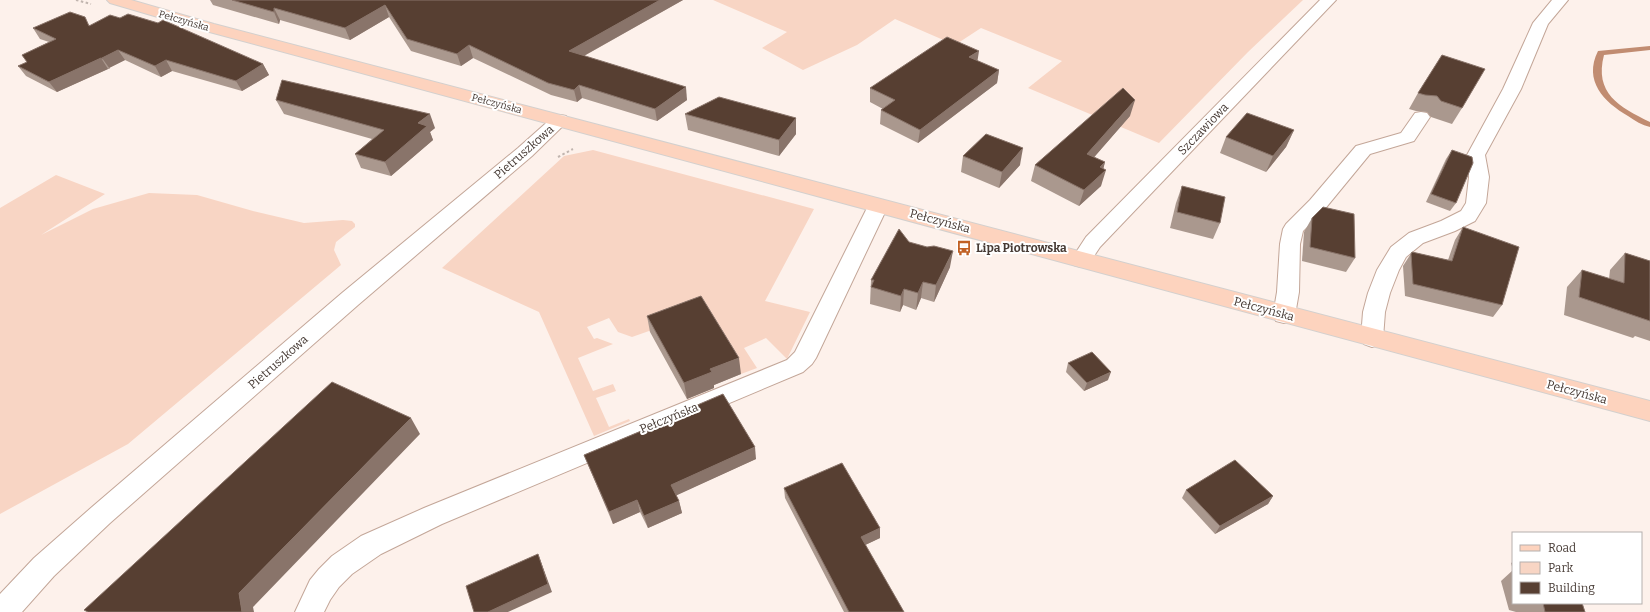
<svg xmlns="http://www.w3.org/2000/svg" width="1650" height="612" font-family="Bitter,serif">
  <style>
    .green { fill: #f8d5c4 }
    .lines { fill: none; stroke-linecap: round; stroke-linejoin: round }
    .stream { fill: #c18c71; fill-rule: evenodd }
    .minor-casing { stroke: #c3a698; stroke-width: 2 }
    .major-casing { stroke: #d3d0ce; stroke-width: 2 }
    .path { stroke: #c1b5af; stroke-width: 2; stroke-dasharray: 2.5 2.5; stroke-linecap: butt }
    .minor { fill: #fff; fill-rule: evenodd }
    .major { fill: #fdd3be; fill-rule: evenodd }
    .wall { fill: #aa988e }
    .shaded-wall { fill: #89746a }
    .building { fill: #573f32; stroke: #89746a }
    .labels { text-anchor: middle; stroke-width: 4; stroke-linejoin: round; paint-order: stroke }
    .far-street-label { font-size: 10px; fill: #463a34; stroke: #fff }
    .street-label { font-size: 12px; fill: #463a34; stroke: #fff }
    .poi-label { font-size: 12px; font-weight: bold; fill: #463a34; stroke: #fff; text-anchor: start }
  </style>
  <rect width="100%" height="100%" fill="#fdf1eb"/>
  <!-- green -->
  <g class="green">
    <path d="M713,0H1303L1248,52L1159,143L1028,88L1062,61L981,28L955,45L895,19L857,45L803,70L762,48L787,32Z"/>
    <path d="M593,150L814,209L765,301L810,312L787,359L766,338L744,348L757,368L741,374L649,331L632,337L618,332L609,318L587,327L594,339L597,338L613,344L578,358L593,391L613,384L616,391L596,398L609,427L629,419L630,421L594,436L539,312L442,268L564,156Z"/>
    <path d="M56,175L105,194L41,235L93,209L149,193L197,195L253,211L304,223L343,220L352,221L355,224V227L336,242L334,250L341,265L128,444L0,514V208Z"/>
  </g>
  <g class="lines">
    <!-- stream -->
    <path class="stream" d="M1650,46V50L1604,55C1594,93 1619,107 1650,122V127C1642,125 1635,121 1628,116C1604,102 1583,81 1598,51Z"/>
    <!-- minor casing -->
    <g class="minor-casing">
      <g id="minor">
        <path d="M1320,0H1336L1100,247L1088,265L1081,267L1074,265L1071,260L1086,237Z"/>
        <path d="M1552,0H1568L1548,24L1521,89L1485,155L1489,177L1486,203L1475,221L1455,231L1423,243L1406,257L1399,270L1390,293L1385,312L1383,338L1380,344L1372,347L1364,344L1361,338L1363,312L1368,293L1377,270L1391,247L1409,233L1441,221L1461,211L1466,203L1469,177L1467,155L1503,89L1533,23Z"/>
        <path d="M1421,112L1427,113L1430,117L1414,141L1370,154L1324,210L1303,231L1300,244L1299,292L1295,315L1292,321L1284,323L1276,321L1273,315L1277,292L1280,244L1283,229L1286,224L1310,200L1356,146L1401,133L1415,113Z"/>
        <path d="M560,115L566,116L569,120L532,156L358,305L110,523L54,576L22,612H0V594L34,558L92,507L342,293L518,148L554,116Z"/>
        <path d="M878,200L885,201L888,206L816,358L812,364L803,372L442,524L381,554L352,574L339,587L330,600L324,612H295L310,580L319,569L332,556L361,536L424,508L787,360L795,352L868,206L871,201Z"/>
      </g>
    </g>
    <!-- major casing -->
    <g class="major-casing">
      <path id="major" d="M107,0H131L214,24L1650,401V421L202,30L110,3Z"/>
    </g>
    <!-- path -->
    <g class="path">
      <path d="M76,0L91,4"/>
      <path d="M558,157L573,149"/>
    </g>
    <!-- minor -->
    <use href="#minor" class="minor"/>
    <!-- major -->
    <use href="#major" class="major"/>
  </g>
  <!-- wall -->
  <g class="wall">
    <path d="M210,0H683L584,56L687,100L657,121L582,98L577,102L551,95L473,58L461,66L411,51L389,17L350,40L280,20L279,24L213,5Z"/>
    <path d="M90,25L263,64L269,75L242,91L172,71L161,77L125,60L109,68L110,69H108L57,92L26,76L18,66L27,62L22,55L49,42L40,39L33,28Z"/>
    <path d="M1442,55L1462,108L1452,124L1431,117L1427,112L1416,111L1409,109L1418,93Z"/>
    <path d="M977,61L999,70L997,83L918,143L880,124L881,110L883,109L870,102V88Z"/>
    <path d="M276,100L435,128L430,132L433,140L391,176L361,168L355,154L372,139L284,114Z"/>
    <path d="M685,114L796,118V134L779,156L688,130Z"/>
    <path d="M1130,116L1094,157L1105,162L1103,169L1101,186L1079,206L1031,181L1035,165Z"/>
    <path d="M1294,130L1286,147L1266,172L1220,153L1226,137Z"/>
    <path d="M1452,150L1456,203L1450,211L1426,202L1446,159Z"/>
    <path d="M963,156L1020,165L999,188L961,172Z"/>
    <path d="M1182,186L1220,223L1213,239L1170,228L1176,203Z"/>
    <path d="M1312,218L1355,258L1346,272L1302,261L1304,232Z"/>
    <path d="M1463,227L1502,305L1493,317L1405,296L1403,266L1412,252L1448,260L1455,240Z"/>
    <path d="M909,242L950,267L934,302L921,298L916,310L903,305L900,312L870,304L871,280Z"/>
    <path d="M1625,253L1650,261V341L1635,336L1633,338L1564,315L1567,287L1582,270L1609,279L1610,270Z"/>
    <path d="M647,316L741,374L714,385V388L687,399L650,332Z"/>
    <path d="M1068,363L1108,380L1084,391L1066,372Z"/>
    <path d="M695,406L756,459L676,495L679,501L682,513L648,528L640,512L613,524L589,467L584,455L695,408Z"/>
    <path d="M784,488L880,528V538L865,545L904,612H844L785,498Z"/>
    <path d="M1186,490L1273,496L1268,504L1215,534L1182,498Z"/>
    <path d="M1513,562V570L1511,563Z"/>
    <path d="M1513,570V603H1582L1585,612H1516L1509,610L1501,581Z"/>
  </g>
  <!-- shaded-wall -->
  <g class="shaded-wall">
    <path d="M660,0H683L571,63L569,51Z"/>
    <path d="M385,5L389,17L350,40L345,28Z"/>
    <path d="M274,8L280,20L279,24L274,12Z"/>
    <path d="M469,45L473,58L461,66L457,54Z"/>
    <path d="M118,50L125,60L109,68L110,69L102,58Z"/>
    <path d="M979,51L977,64L969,57Z"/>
    <path d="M101,58L108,69L57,92L49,82Z"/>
    <path d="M166,60L172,71L161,77L155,66Z"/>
    <path d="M263,64L269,75L242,91L236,81Z"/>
    <path d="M999,70L997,83L918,143L920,130Z"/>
    <path d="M579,85L582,98L577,102L574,90Z"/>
    <path d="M686,87L687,100L657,121L655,109Z"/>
    <path d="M1135,100L1130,116L1083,170L1087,154Z"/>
    <path d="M430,114L435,128L430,132L433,140L391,176L385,162L418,123Z"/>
    <path d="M796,118V134L779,156V140Z"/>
    <path d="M1294,130L1286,147L1266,172L1273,156Z"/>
    <path d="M1023,148L1020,165L999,188L1002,172Z"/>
    <path d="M1105,162L1102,174L1106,170L1101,186L1079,206L1084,190L1100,167Z"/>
    <path d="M953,251L950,267L934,302L936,285Z"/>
    <path d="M923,282L921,298L916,310L918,293Z"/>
    <path d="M904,289L903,305L900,312L901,296Z"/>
    <path d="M739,358L741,374L714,385V388L687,399L684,383L710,369Z"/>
    <path d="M1111,372L1108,380L1084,391L1087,383Z"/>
    <path d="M411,418L420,434L253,607L254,612H242L239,593Z"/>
    <path d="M755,447L756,459L673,497L671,485Z"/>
    <path d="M1273,496L1268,504L1215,534L1220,526Z"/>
    <path d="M637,500L640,512L613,524L609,512Z"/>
    <path d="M679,501L682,513L648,528L644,516Z"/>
    <path d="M880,528V538L861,547V537Z"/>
    <path d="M538,554L541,562L552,592L508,612H488Z"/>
  </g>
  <!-- building -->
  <g class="building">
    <path d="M232,0H660L569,51L686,87L655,109L579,85L574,90L548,83L469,45L457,54L407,39L385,5L345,28L274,8V12Z"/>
    <path d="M70,12L85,17L89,26L110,15L120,18L128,14L158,23L163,20L263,64L236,81L166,60L155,66L118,50L102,58L103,59L101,58L49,82L18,66L27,62L22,55L56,39L33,28Z"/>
    <path d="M947,37L979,51L969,57L999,70L920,130L881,110L895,100L870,88Z"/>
    <path d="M1442,55L1485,69L1462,108L1441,101L1437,96L1425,95L1418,93Z"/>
    <path d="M282,80L430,114L418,123L427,126L385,162L355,154L384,130L276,100Z"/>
    <path d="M1123,88L1135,100L1087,154L1105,162L1100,167L1106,170L1084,190L1035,165Z"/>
    <path d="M719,97L796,118L779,140L685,114Z"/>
    <path d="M1247,113L1294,130L1273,156L1226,137Z"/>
    <path d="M986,134L1023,148L1002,172L963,156Z"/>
    <path d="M1452,150L1472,157L1473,163L1456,203L1431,194Z"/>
    <path d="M1182,186L1225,197L1220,223L1177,212Z"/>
    <path d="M1323,207L1354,214L1355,258L1310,247L1312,218Z"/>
    <path d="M1463,227L1519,247L1502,305L1413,284L1411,254L1412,252L1452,261Z"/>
    <path d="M899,229L909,242L927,247L934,246L953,251L936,285L923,282L918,293L904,289L901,296L871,287L874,280H871Z"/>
    <path d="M1625,253L1650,261V321L1579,297L1582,270L1624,283Z"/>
    <path d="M701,296L739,358L710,369L712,372L684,383L647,316Z"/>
    <path d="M1092,352L1111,372L1087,383L1068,363Z"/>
    <path d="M332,382L411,418L239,593L242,612H88L84,610Z"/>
    <path d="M723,394L755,447L671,485L679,501L644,516L637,500L609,512L584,455L696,408L695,406Z"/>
    <path d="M1235,460L1273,496L1220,526L1186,490Z"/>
    <path d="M842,463L880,528L861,537L904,612H849L784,488Z"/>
    <path d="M538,554L548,584L488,612H474L466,586Z"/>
    <path d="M1543,603H1582L1585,612H1545Z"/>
  </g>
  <!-- icons -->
  <defs>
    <g id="bus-bare" transform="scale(1.2)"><path d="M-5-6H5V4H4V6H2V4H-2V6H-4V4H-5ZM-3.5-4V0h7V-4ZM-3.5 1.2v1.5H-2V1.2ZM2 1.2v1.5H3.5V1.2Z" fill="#c16023" stroke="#fff" stroke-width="2.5" paint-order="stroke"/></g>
  </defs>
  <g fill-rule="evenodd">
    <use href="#bus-bare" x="964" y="248"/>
  </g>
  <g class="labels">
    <!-- far-street labels -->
    <g class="far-street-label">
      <text transform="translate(184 20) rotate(16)" y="4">Pełczyńska</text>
      <text transform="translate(497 103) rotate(15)" y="4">Pełczyńska</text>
    </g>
    <!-- street labels -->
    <g class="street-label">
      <text transform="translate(1203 129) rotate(-46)" y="4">Szczawiowa</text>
      <text transform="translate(524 152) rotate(-41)" y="4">Pietruszkowa</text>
      <text transform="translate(940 221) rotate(15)" y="4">Pełczyńska</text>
      <text transform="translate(1264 309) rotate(15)" y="4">Pełczyńska</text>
      <text transform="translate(278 362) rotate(-41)" y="4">Pietruszkowa</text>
      <text transform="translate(1577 392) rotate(15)" y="4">Pełczyńska</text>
      <text transform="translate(669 418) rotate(-22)" y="4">Pełczyńska</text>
    </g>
    <!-- poi labels -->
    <g class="poi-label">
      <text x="976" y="252">Lipa Piotrowska</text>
    </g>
  </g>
  <!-- legend -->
  <rect x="1512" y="532" width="130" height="72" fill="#ffffff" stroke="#b5b0ae"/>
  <rect x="1520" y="545" width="20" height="6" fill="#fdd3be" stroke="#b5b0ae"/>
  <text x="1548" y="552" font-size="12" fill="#463a34">Road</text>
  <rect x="1520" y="562" width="20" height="12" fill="#f8d5c4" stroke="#b5b0ae"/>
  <text x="1548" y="572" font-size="12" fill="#463a34">Park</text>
  <rect x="1520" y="582" width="20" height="12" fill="#573f32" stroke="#b5b0ae"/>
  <text x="1548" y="592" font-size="12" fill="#463a34">Building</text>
</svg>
